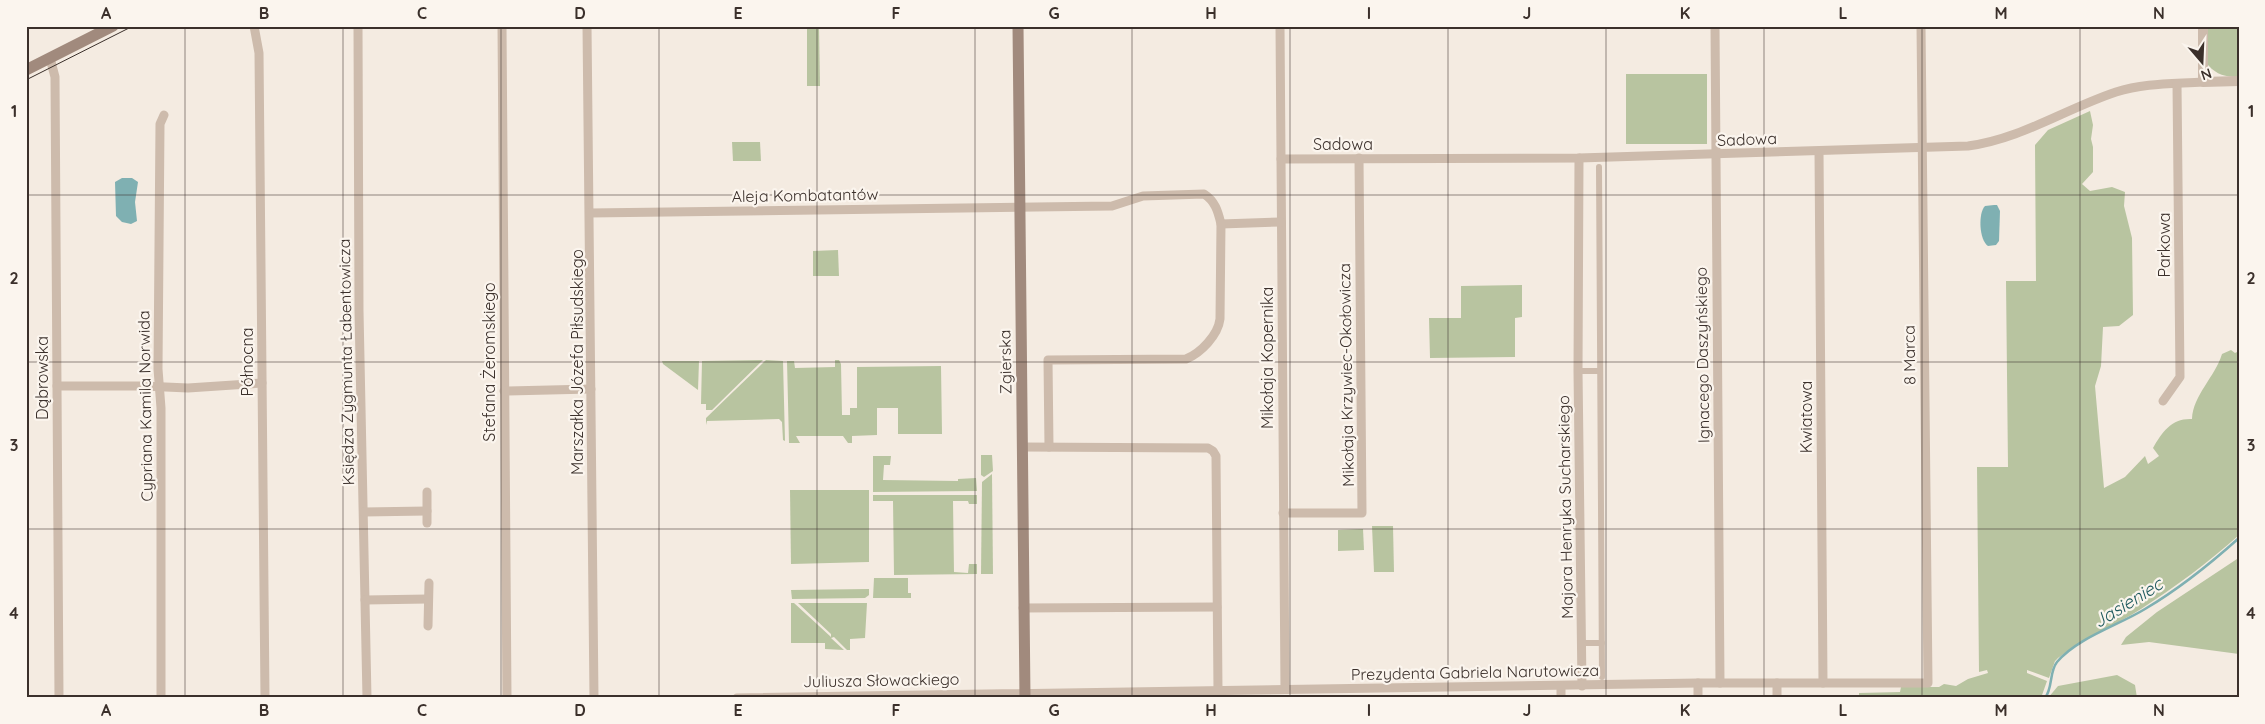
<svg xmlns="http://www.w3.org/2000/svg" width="2265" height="724" font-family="Quicksand,sans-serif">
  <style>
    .green { fill: #b8c4a0 }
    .water { fill: #7fb0b2 }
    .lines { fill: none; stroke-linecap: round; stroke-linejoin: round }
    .stream { stroke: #7fb0b2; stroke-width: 2.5 }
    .pedestrian { stroke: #cdbbac; stroke-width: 6 }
    .minor { stroke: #cdbbac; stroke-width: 9 }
    .tertiary { stroke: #cdbbac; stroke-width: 10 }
    .secondary { stroke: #a18a7d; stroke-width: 11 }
    .tram { stroke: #3b302b; stroke-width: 1 }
    .grid { fill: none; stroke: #3b302b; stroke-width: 1; stroke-opacity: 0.55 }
    .labels { text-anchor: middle; stroke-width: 4.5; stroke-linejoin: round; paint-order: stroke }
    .street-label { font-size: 16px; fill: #3b302b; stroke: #fbf5ee }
    .water-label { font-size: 18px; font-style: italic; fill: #1f5a5e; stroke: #fbf5ee }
    .neatline { fill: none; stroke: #3b302b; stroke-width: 2 }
    .grid-label { font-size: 16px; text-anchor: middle; font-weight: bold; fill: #3b302b }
  </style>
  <rect width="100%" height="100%" fill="#f4ebe1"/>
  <!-- green -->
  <g class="green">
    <path d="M807,26H819L820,86H807Z"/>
    <path d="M2208,26H2239V77C2225,77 2217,75 2208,65Z"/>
    <rect x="1626" y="74" width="81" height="70"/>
    <path d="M2090,111L2093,125L2091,139L2093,147V172L2082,184L2090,191L2112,187L2125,192L2124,206L2132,238L2133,315L2119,326L2103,327L2101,366L2095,386L2104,488L2125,477L2145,456L2148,464L2159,456L2153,448C2162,432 2172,418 2192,419C2193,395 2215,377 2222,354L2231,350L2235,353L2239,351V535C2209,562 2175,587 2141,609C2114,626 2084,638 2058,658L2055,661L2049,678L2027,670V673L2047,681L2041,698H1859V693L1900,692L1901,687H1939L1944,684L1956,686L1968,679L1988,673L1987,670L1979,672L1977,467H2008L2006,281H2036L2035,145L2048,130Z"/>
    <path d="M732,142H760L761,161H733Z"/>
    <path d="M838,250L839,276H813V251Z"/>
    <path d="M1522,285V317L1515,318V357L1430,358L1429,318H1461V286Z"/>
    <path d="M763,360L712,410H706V404H701L702,361Z"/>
    <path d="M766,360L783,361L785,441L783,440L782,422L779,419L707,421L706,425V418Z"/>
    <path d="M835,360H839L841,364L842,415H850V408H857V367L941,366L942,434H898V408H877V435L852,436V443H848L843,436H796L800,443H789L787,361H794L795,368L835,367Z"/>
    <path d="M662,361H699L698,390L663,364Z"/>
    <path d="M981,455H992L993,471L984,477L981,475Z"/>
    <path d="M873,456H891L890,465H884L883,480L958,481V479L976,478L977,491L873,492Z"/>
    <path d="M992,474L993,574H981L982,482Z"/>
    <path d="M790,490H869V562L791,564Z"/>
    <path d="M873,495H977V504H969L968,501H953L954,572L968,573L969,564H977V574L894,575L893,501H873Z"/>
    <path d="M1372,526H1393L1394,572H1374Z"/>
    <path d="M1363,529L1364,550L1338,551V530Z"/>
    <path d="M2237,559H2239V654L2149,642L2121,645L2126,637L2157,612Z"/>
    <path d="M874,578H908V593H911V598H873Z"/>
    <path d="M869,589V595L865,598L792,599L791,590Z"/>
    <path d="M791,603H794L831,637V634L798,603H867L865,638L850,639V650H847L834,637L831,638L844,650L825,649V643H791Z"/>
    <path d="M2117,675L2135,685L2137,698H2048L2058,686Z"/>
  </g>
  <!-- water -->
  <g class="water">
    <path d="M122,178H132L138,182L135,202L137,221L131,224L122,222L116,216L115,182Z"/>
    <path d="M1994,205H1997L2000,211L1999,241L1996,245L1988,246C1979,240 1978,213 1985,206Z"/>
  </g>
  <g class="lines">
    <!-- stream -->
    <path class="stream" d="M2045,698C2053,688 2049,672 2057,662C2077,638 2119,625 2145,609C2179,589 2210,564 2239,538"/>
    <!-- pedestrian -->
    <g class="pedestrian">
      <path d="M1599,167L1602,677"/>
      <path d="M1578,371H1600"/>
      <path d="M1581,643H1602"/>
    </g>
    <!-- minor -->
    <g class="minor">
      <path d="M254,26L259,53L265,698"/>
      <path d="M358,26L359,311L367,698"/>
      <path d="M502,26L507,698"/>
      <path d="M587,26L594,698"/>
      <path d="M1280,26L1285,689"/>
      <path d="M1715,26L1720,683"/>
      <path d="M50,58L55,77L59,698"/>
      <path d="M1819,151L1823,683"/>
      <path d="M1579,158L1578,371L1582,686"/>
      <path d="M1281,159L1579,158L1968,146C2021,139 2065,109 2116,92C2144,83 2174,84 2203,82"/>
      <path d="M590,213L1112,206L1143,196L1204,194C1215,201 1218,211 1221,224L1281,222"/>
      <path d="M57,386H143L188,388L262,383"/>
      <path d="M504,391L591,389"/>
      <path d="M2163,401L2180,377L2177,84"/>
      <path d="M1022,447L1208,448L1213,451L1216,456L1218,690"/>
      <path d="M1049,447L1048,360L1186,359C1201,353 1218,335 1220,319L1221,224"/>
      <path d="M364,512L427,511"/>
      <path d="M1283,513H1362L1359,158"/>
      <path d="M427,523V492"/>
      <path d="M365,600L428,599"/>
      <path d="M1023,608L1217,607"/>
      <path d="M428,626L429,583"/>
      <path d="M1698,683V698"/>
      <path d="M1777,683V698"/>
      <path d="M161,698V408L158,369L160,124L164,115"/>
      <path d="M737,698L1698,683H1928L1921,26"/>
      <path d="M1561,698V686"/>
    </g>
    <!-- tertiary -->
    <path class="tertiary" d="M2203,26V82L2239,81"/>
    <!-- secondary -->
    <g class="secondary">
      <path d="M1018,26L1025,698"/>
      <path d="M26,70L113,26"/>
    </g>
    <!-- tram -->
    <path class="tram" d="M26,80L133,26"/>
  </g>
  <!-- grid -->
  <path class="grid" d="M185,26V698M343,26V698M501,26V698M659,26V698M817,26V698M975,26V698M1132,26V698M1290,26V698M1448,26V698M1606,26V698M1764,26V698M1922,26V698M2080,26V698M26,195H2239M26,362H2239M26,529H2239"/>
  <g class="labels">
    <!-- street labels -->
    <g class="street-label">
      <text transform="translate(1747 139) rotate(-2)" y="6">Sadowa</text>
      <text x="1343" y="150">Sadowa</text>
      <text transform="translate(805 195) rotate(-1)" y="6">Aleja Kombatantów</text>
      <text transform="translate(2164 245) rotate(-90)" y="6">Parkowa</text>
      <text transform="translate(1702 355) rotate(-91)" y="6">Ignacego Daszyńskiego</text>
      <text transform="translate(1909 355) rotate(-91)" y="6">8 Marca</text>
      <text transform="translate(1267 358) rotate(-90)" y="6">Mikołaja Kopernika</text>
      <text transform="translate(247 362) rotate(-90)" y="6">Północna</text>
      <text transform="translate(346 362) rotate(-91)" y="6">Księdza Zygmunta Łabentowicza</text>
      <text transform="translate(489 362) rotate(-90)" y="6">Stefana Żeromskiego</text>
      <text transform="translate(577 362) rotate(-90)" y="6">Marszałka Józefa Piłsudskiego</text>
      <text transform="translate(1005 362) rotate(-91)" y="6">Zgierska</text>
      <text transform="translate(1346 375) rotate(-91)" y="6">Mikołaja Krzywiec-Okołowicza</text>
      <text transform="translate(42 378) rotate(-90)" y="6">Dąbrowska</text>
      <text transform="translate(145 406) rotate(-91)" y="6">Cypriana Kamila Norwida</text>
      <text transform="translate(1806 417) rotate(-90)" y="6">Kwiatowa</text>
      <text transform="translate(1565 507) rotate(-91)" y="6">Majora Henryka Sucharskiego</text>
      <text transform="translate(1475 672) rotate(-1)" y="6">Prezydenta Gabriela Narutowicza</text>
      <text transform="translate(881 680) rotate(-1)" y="6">Juliusza Słowackiego</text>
    </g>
    <!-- water labels -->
    <g class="water-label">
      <text transform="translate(2128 603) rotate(-32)" y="6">Jasieniec</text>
    </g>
  </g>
  <!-- border -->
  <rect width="2265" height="724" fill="none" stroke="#fbf5ee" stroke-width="55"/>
  <!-- north arrow -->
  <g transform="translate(2202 62) rotate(161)" stroke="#fbf5ee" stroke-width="4" paint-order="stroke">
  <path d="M0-4L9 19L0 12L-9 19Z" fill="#3b302b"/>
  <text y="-8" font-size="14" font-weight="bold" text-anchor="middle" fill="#3b302b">N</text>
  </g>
  <rect x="28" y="28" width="2210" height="668" class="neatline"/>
  <g class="grid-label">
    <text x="106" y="19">A</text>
    <text x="264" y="19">B</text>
    <text x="422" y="19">C</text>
    <text x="580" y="19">D</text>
    <text x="738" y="19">E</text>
    <text x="896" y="19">F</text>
    <text x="1054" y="19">G</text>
    <text x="1211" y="19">H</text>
    <text x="1369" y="19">I</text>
    <text x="1527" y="19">J</text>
    <text x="1685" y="19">K</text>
    <text x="1843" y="19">L</text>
    <text x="2001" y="19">M</text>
    <text x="2159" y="19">N</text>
    <text x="14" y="117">1</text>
    <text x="2251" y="117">1</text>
    <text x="14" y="284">2</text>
    <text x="2251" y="284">2</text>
    <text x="14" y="451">3</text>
    <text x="2251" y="451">3</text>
    <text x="14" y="619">4</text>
    <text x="2251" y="619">4</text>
    <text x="106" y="716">A</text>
    <text x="264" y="716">B</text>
    <text x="422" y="716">C</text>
    <text x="580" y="716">D</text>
    <text x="738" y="716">E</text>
    <text x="896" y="716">F</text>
    <text x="1054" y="716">G</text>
    <text x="1211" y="716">H</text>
    <text x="1369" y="716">I</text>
    <text x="1527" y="716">J</text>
    <text x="1685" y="716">K</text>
    <text x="1843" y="716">L</text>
    <text x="2001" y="716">M</text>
    <text x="2159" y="716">N</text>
  </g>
</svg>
